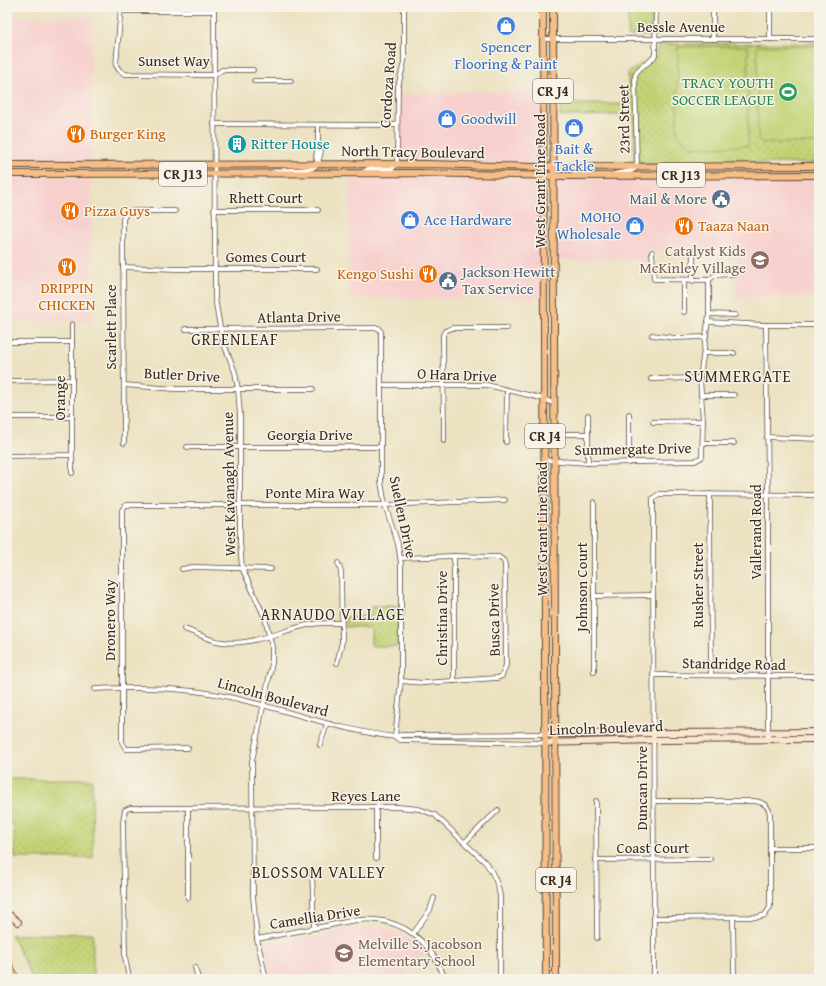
<svg xmlns="http://www.w3.org/2000/svg" width="826" height="986" font-family="'Gentium Book Plus',serif">
  <style>
    .built { fill: #f7d0ce }
    .grass { fill: url(#grass-dots); stroke: #7e7e4a }
    .pitch { fill: #c2d375; stroke: #7e7e4a }
    .lines { fill: none; stroke-linecap: round; stroke-linejoin: round }
    .street-casing { stroke: #564636; stroke-width: 5.5 }
    .secondary-casing { stroke: #564636; stroke-width: 8 }
    .primary-casing { stroke: #564636; stroke-width: 8 }
    .highway-casing { stroke: #564636; stroke-width: 10 }
    .street { stroke: #fff; stroke-width: 4 }
    .secondary { stroke: #fce5cf; stroke-width: 6 }
    .primary { stroke: #f7be87; stroke-width: 6 }
    .highway { stroke: #f7be87; stroke-width: 8 }
    .labels { text-anchor: middle; stroke-width: 3; stroke-linejoin: round; paint-order: stroke }
    .shield { fill: #f7f3e8; stroke: #73665b; stroke-width: 1 }
    .shield-label { font-size: 14px; font-weight: bold; fill: #3b2a1e }
    .street-label { font-size: 15px; fill: #3b2a1e; stroke: #f7f3e8 }
    .shop-label { font-size: 15px; fill: #366cbe; stroke: #f7f3e8 }
    .leisure-label { font-size: 15px; fill: #27864d; stroke: #f7f3e8; text-anchor: end }
    .food-label { font-size: 15px; fill: #c56008; stroke: #f7f3e8; text-anchor: start }
    .culture-label { font-size: 15px; fill: #0d838f; stroke: #f7f3e8; text-anchor: start }
    .service-label { font-size: 15px; fill: #4e5e75; stroke: #f7f3e8; text-anchor: end }
    .education-label { font-size: 15px; fill: #785e54; stroke: #f7f3e8; text-anchor: end }
    .neighbourhood-label { font-size: 16px; letter-spacing: 1px; fill: #3b2a1e; stroke: #f7f3e8 }
  </style>
  <defs>
    <pattern id="grass-dots" width="8" height="8" patternUnits="userSpaceOnUse"><rect width="8" height="8" fill="#c2d375"/><path d="M2 2h.1M6 6h.1" fill="none" stroke="#a8b565" stroke-width="1.8" stroke-linecap="round"/></pattern>
  </defs>
  <rect width="100%" height="100%" fill="#f7f3e8"/>
  <filter id="ink" filterUnits="userSpaceOnUse"><feTurbulence type="fractalNoise" baseFrequency=".025" numOctaves="2"/><feDisplacementMap in="SourceGraphic" scale="8" xChannelSelector="R" yChannelSelector="G"/><feConvolveMatrix kernelMatrix="1 2 1 2 8 2 1 2 1" color-interpolation-filters="sRGB"/></filter>
  <filter id="wash" filterUnits="userSpaceOnUse"><feTurbulence type="fractalNoise" baseFrequency=".012" numOctaves="4" result="noise"/><feDisplacementMap in="SourceGraphic" scale="16" xChannelSelector="R" yChannelSelector="G"/><feGaussianBlur stdDeviation="0.9" result="paint"/><feColorMatrix in="noise" values="0 0 0 0 0 0 0 0 0 0 0 0 0 0 0 0 0 1.4 0 .05"/><feComposite in="paint" operator="in"/></filter>
  <g filter="url(#wash)">
    <rect width="100%" height="100%" fill="#ece2c1"/>
    <!-- built -->
    <g class="built">
      <path d="M7,17H91L92,164H7Z"/>
      <path d="M541,91V166L400,163V93Z"/>
      <path d="M91,176L92,322H7V177Z"/>
      <path d="M349,176L541,178L542,298L349,299Z"/>
      <path d="M819,177V297H737V250H648L647,260H555V179Z"/>
      <path d="M359,927H375L391,930L405,937L420,948L424,953L405,969L412,979H271L264,951L268,944L353,930Z"/>
    </g>
    <!-- grass -->
    <g class="grass">
      <path d="M628,7H652L651,35L628,36Z"/>
      <path d="M819,43V163L642,164L639,159H634V118H628V115L560,116V104H628V73L650,58L656,56L658,46L663,44Z"/>
      <path d="M397,606V646H371V627H346V617L371,616V607Z"/>
      <path d="M7,779H92L93,858H15L14,824H7Z"/>
      <path d="M93,933V979H33L11,935Z"/>
    </g>
    <!-- pitch -->
    <g class="pitch">
      <path d="M748,46V146L690,147L677,133L678,47Z"/>
      <path d="M757,46H819V143H762L758,138Z"/>
    </g>
  </g>
  <g filter="url(#ink)">
    <g class="lines">
      <!-- street casing -->
      <g class="street-casing">
        <g id="street">
          <path d="M121,7L116,65L119,70L125,74L205,75H215L222,70H253"/>
          <path d="M214,7L215,298L222,339L235,372L238,389L240,415V541L242,568L265,618L272,647V663L252,761L253,896L257,939L266,979"/>
          <path d="M713,7V39"/>
          <path d="M770,7V39"/>
          <path d="M121,11H213"/>
          <path d="M544,39H819"/>
          <path d="M254,81H291"/>
          <path d="M214,124L397,125"/>
          <path d="M318,125V145"/>
          <path d="M318,145L321,151L318,164L316,157Z"/>
          <path d="M272,172C283,168 314,173 318,164"/>
          <path d="M363,172L368,169H392L397,164L398,87L404,62V7"/>
          <path d="M609,176C618,170 631,175 637,167L635,76C638,65 650,65 655,55L656,7"/>
          <path d="M214,210H318"/>
          <path d="M693,251V281"/>
          <path d="M652,252L654,279L709,280"/>
          <path d="M123,267L176,269H317"/>
          <path d="M709,280L715,275L734,274"/>
          <path d="M684,281V312"/>
          <path d="M709,314L735,315"/>
          <path d="M708,322L766,325H819"/>
          <path d="M766,325L768,494V739"/>
          <path d="M185,329L379,328L381,332V482L385,505L398,544L401,564V681L395,737"/>
          <path d="M652,335L675,338L705,337"/>
          <path d="M7,342H72"/>
          <path d="M705,353H734"/>
          <path d="M651,379L700,378"/>
          <path d="M7,381L72,380"/>
          <path d="M124,385L175,389H313"/>
          <path d="M381,385H487L545,399L554,404"/>
          <path d="M701,395H734"/>
          <path d="M629,414V463"/>
          <path d="M588,415V463"/>
          <path d="M7,417H72"/>
          <path d="M653,422L703,421"/>
          <path d="M563,434H588"/>
          <path d="M767,437L819,439"/>
          <path d="M444,441L443,335L445,331L452,328H507"/>
          <path d="M506,442L507,390"/>
          <path d="M124,443L123,219L126,214L131,211H175"/>
          <path d="M704,443H734"/>
          <path d="M187,447H380"/>
          <path d="M7,456L71,455"/>
          <path d="M545,460L588,463L695,461L702,457L703,421L700,378L709,314V280"/>
          <path d="M72,473V324"/>
          <path d="M710,494L711,675"/>
          <path d="M594,502V672"/>
          <path d="M454,556V681"/>
          <path d="M401,558L454,556L499,557L504,561L505,565L506,665L502,676L497,678L424,683L401,681"/>
          <path d="M182,569L193,567L271,569"/>
          <path d="M594,596L653,595"/>
          <path d="M184,629C194,632 205,638 216,641C247,648 277,632 307,625C318,622 329,623 341,623"/>
          <path d="M337,663L342,642L341,572L338,563"/>
          <path d="M653,675L819,676"/>
          <path d="M95,689C140,687 186,687 229,697C286,709 337,730 395,737L400,740L545,743"/>
          <path d="M395,737L401,735L545,734"/>
          <path d="M320,745L327,724"/>
          <path d="M188,748L133,749H126L122,742V510L126,505H385L505,500"/>
          <path d="M596,801L597,938"/>
          <path d="M376,808V858"/>
          <path d="M465,842L498,810"/>
          <path d="M770,848H819"/>
          <path d="M596,860L710,859"/>
          <path d="M312,870L314,928"/>
          <path d="M188,898V809"/>
          <path d="M733,917L734,979"/>
          <path d="M654,918L758,917L765,915L770,907V814C768,805 763,802 754,801H654"/>
          <path d="M413,934L430,910L434,898"/>
          <path d="M257,939C278,935 299,931 320,927C333,925 346,921 359,920C401,916 431,941 445,979"/>
          <path d="M195,967L198,979"/>
          <path d="M129,979L125,957L123,822L125,810L130,808L398,807L419,809L435,815L486,863C494,874 498,883 500,896V979"/>
          <path d="M654,979L653,498L659,494L819,495"/>
        </g>
      </g>
      <!-- secondary casing -->
      <g class="secondary-casing">
        <g id="secondary">
          <path d="M545,734L819,732"/>
          <path d="M545,743L653,740L819,739"/>
          <path d="M7,913L18,922"/>
        </g>
      </g>
      <!-- primary casing -->
      <g class="primary-casing">
        <g id="primary">
          <path d="M543,7L546,979"/>
          <path d="M553,7L556,979"/>
          <path d="M7,165L429,164L535,167L819,166"/>
          <path d="M7,174L417,173L560,176L819,175"/>
        </g>
      </g>
      <!-- highway casing -->
      <g class="highway-casing">
        <path id="highway" d="M7,964L15,979"/>
      </g>
      <!-- street -->
      <use href="#street" class="street"/>
      <!-- secondary -->
      <use href="#secondary" class="secondary"/>
      <!-- primary -->
      <use href="#primary" class="primary"/>
      <!-- highway -->
      <use href="#highway" class="highway"/>
    </g>
  </g>
  <!-- icons -->
  <defs>
    <g id="shop-disc" transform="scale(1)"><circle r="9.5" fill="#3f7fe0" stroke="#f7f3e8"/><path d="M-5-2.5h2.3a2.7 3.5 0 0 1 5.4 0H5L5.5 6h-11ZM-1.5-2.5h3a1.5 2.3 0 0 0-3 0Z" fill="#fff"/></g>
    <g id="stadium-disc" transform="scale(1)"><circle r="9.5" fill="#2e9e5b" stroke="#f7f3e8"/><path d="M0-5a6.5 5 0 1 0 0 10a6.5 5 0 1 0 0-10ZM-3.5-1.8h7v3.6h-7Z" fill="#fff"/></g>
    <g id="restaurant-disc" transform="scale(1)"><circle r="9.5" fill="#e8710a" stroke="#f7f3e8"/><path d="M-5-6h1v4h1v-4h1v4h1v-4h1v5L-1.5 .5V6h-2V.5L-5-1ZM5-6V6H3V1.5H1.5Q1.5-4 5-6Z" fill="#fff"/></g>
    <g id="building-disc" transform="scale(1)"><circle r="9.5" fill="#0f9aa8" stroke="#f7f3e8"/><path d="M-4-6H4V6H1V3H-1V6H-4ZM-2.5-4.3h1.7v1.8h-1.7ZM.8-4.3h1.7v1.8H.8ZM-2.5-1h1.7V.8h-1.7ZM.8-1h1.7V.8H.8Z" fill="#fff"/></g>
    <g id="civic-disc" transform="scale(1)"><circle r="9.5" fill="#5c6f8a" stroke="#f7f3e8"/><path d="M-.6-6.5H3V-4.5H.6V-3L4-1V1h2V6H-6V1h2V-1L-.6-3ZM-1.2 2.5V6h2.4V2.5Z" fill="#fff"/></g>
    <g id="school-disc" transform="scale(1)"><circle r="9.5" fill="#8d6e63" stroke="#f7f3e8"/><path d="M0-5L7-2L0 1L-7-2ZM-4 1L0 2.5L4 1V4Q0 6-4 4Z" fill="#fff"/></g>
  </defs>
  <g fill-rule="evenodd">
    <use href="#shop-disc" x="506" y="26"/>
    <use href="#stadium-disc" x="788" y="92"/>
    <use href="#shop-disc" x="447" y="119"/>
    <use href="#shop-disc" x="574" y="128"/>
    <use href="#restaurant-disc" x="76" y="134"/>
    <use href="#building-disc" x="237" y="144"/>
    <use href="#civic-disc" x="721" y="199"/>
    <use href="#restaurant-disc" x="70" y="211"/>
    <use href="#shop-disc" x="410" y="220"/>
    <use href="#shop-disc" x="635" y="226"/>
    <use href="#restaurant-disc" x="684" y="226"/>
    <use href="#school-disc" x="760" y="260"/>
    <use href="#restaurant-disc" x="67" y="267"/>
    <use href="#restaurant-disc" x="428" y="274"/>
    <use href="#civic-disc" x="448" y="281"/>
    <use href="#school-disc" x="344" y="953"/>
  </g>
  <g class="labels">
    <!-- shield labels -->
    <g class="shield">
      <rect x="533" y="79" width="40" height="24" rx="3"/>
      <rect x="159" y="162" width="48" height="24" rx="3"/>
      <rect x="657" y="163" width="48" height="24" rx="3"/>
      <rect x="525" y="424" width="40" height="24" rx="3"/>
      <rect x="536" y="868" width="40" height="24" rx="3"/>
    </g>
    <g class="shield-label">
      <text x="553" y="96">CR J4</text>
      <text x="183" y="179">CR J13</text>
      <text x="681" y="180">CR J13</text>
      <text x="545" y="441">CR J4</text>
      <text x="556" y="885">CR J4</text>
    </g>
    <!-- street labels -->
    <g class="street-label">
      <text x="681" y="32">Bessle Avenue</text>
      <text x="174" y="66">Sunset Way</text>
      <text transform="translate(388 85) rotate(-86)" y="5">Cordoza Road</text>
      <text transform="translate(624 119) rotate(-91)" y="5">23rd Street</text>
      <text transform="translate(413 152) rotate(1)" y="5">North Tracy Boulevard</text>
      <text transform="translate(540 181) rotate(-90)" y="5">West Grant Line Road</text>
      <text x="266" y="203">Rhett Court</text>
      <text x="266" y="262">Gomes Court</text>
      <text transform="translate(299 317) rotate(-1)" y="5">Atlanta Drive</text>
      <text transform="translate(111 327) rotate(-90)" y="5">Scarlett Place</text>
      <text transform="translate(182 375) rotate(3)" y="5">Butler Drive</text>
      <text transform="translate(457 375) rotate(2)" y="5">O Hara Drive</text>
      <text transform="translate(60 398) rotate(-90)" y="5">Orange</text>
      <text x="310" y="440">Georgia Drive</text>
      <text transform="translate(633 449) rotate(-1)" y="5">Summergate Drive</text>
      <text transform="translate(229 484) rotate(-91)" y="5">West Kavanagh Avenue</text>
      <text x="315" y="498">Ponte Mira Way</text>
      <text transform="translate(403 517) rotate(78)" y="5">Suellen Drive</text>
      <text transform="translate(542 529) rotate(-90)" y="5">West Grant Line Road</text>
      <text transform="translate(756 532) rotate(-90)" y="5">Vallerand Road</text>
      <text transform="translate(698 585) rotate(-90)" y="5">Rusher Street</text>
      <text transform="translate(582 587) rotate(-90)" y="5">Johnson Court</text>
      <text transform="translate(442 618) rotate(-90)" y="5">Christina Drive</text>
      <text transform="translate(110 620) rotate(-90)" y="5">Dronero Way</text>
      <text transform="translate(494 620) rotate(-91)" y="5">Busca Drive</text>
      <text transform="translate(734 664) rotate(1)" y="5">Standridge Road</text>
      <text transform="translate(273 697) rotate(15)" y="5">Lincoln Boulevard</text>
      <text transform="translate(606 728) rotate(-2)" y="5">Lincoln Boulevard</text>
      <text transform="translate(642 788) rotate(-90)" y="5">Duncan Drive</text>
      <text x="366" y="801">Reyes Lane</text>
      <text x="653" y="853">Coast Court</text>
      <text transform="translate(315 917) rotate(-9)" y="5">Camellia Drive</text>
    </g>
    <!-- shop labels -->
    <g class="shop-label">
      <text x="506" y="52">Spencer<tspan x="506" dy="17">Flooring &amp; Paint</tspan></text>
      <text x="461" y="124" text-anchor="start">Goodwill</text>
      <text x="574" y="154">Bait &amp;<tspan x="574" dy="17">Tackle</tspan></text>
      <text x="621" y="222" text-anchor="end">MOHO<tspan x="621" dy="17">Wholesale</tspan></text>
      <text x="424" y="225" text-anchor="start">Ace Hardware</text>
    </g>
    <!-- leisure labels -->
    <g class="leisure-label">
      <text x="774" y="88">TRACY YOUTH<tspan x="774" dy="17">SOCCER LEAGUE</tspan></text>
    </g>
    <!-- food labels -->
    <g class="food-label">
      <text x="90" y="139">Burger King</text>
      <text x="84" y="216">Pizza Guys</text>
      <text x="698" y="231">Taaza Naan</text>
      <text x="414" y="279" text-anchor="end">Kengo Sushi</text>
      <text x="67" y="293" text-anchor="middle">DRIPPIN<tspan x="67" dy="17">CHICKEN</tspan></text>
    </g>
    <!-- culture labels -->
    <g class="culture-label">
      <text x="251" y="149">Ritter House</text>
    </g>
    <!-- service labels -->
    <g class="service-label">
      <text x="707" y="204">Mail &amp; More</text>
      <text x="462" y="277" text-anchor="start">Jackson Hewitt<tspan x="462" dy="17">Tax Service</tspan></text>
    </g>
    <!-- education labels -->
    <g class="education-label">
      <text x="746" y="256">Catalyst Kids<tspan x="746" dy="17">McKinley Village</tspan></text>
      <text x="358" y="949" text-anchor="start">Melville S. Jacobson<tspan x="358" dy="17">Elementary School</tspan></text>
    </g>
    <!-- neighbourhood labels -->
    <g class="neighbourhood-label">
      <text x="235" y="345">GREENLEAF</text>
      <text x="738" y="382">SUMMERGATE</text>
      <text x="333" y="620">ARNAUDO VILLAGE</text>
      <text x="319" y="878">BLOSSOM VALLEY</text>
    </g>
  </g>
  <!-- margin -->
  <rect width="826" height="986" fill="none" stroke="#f7f3e8" stroke-width="24"/>
</svg>
